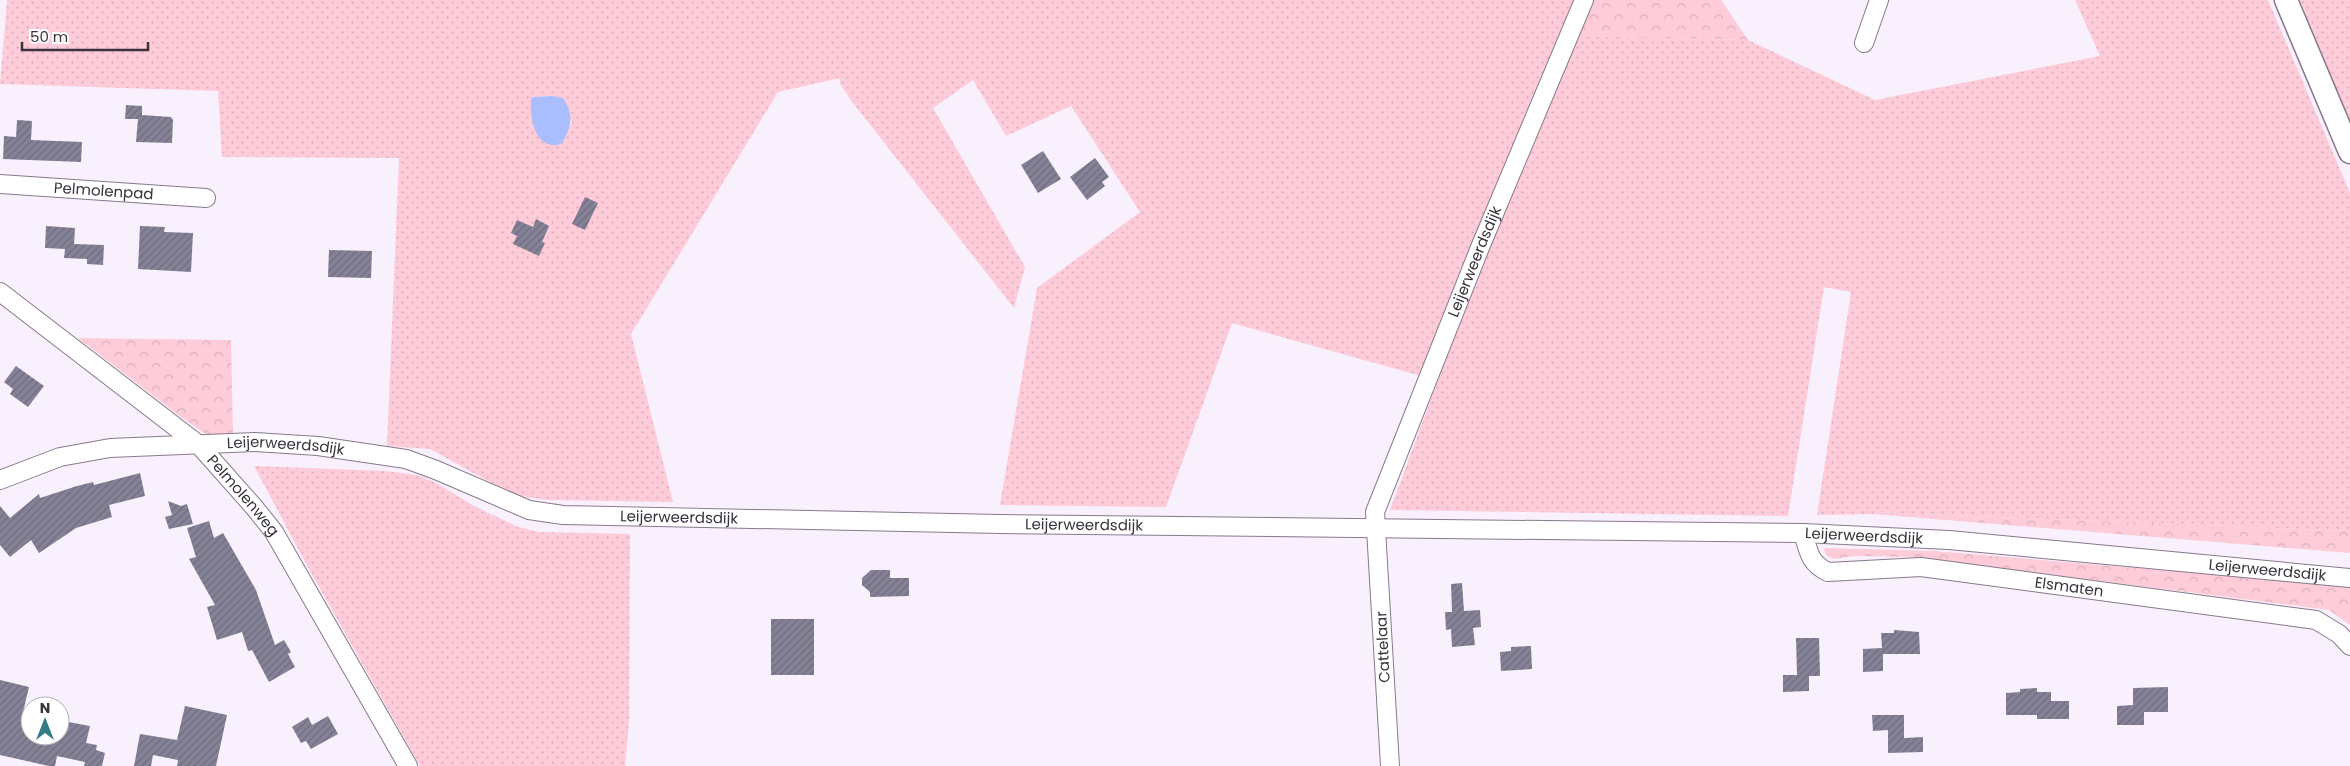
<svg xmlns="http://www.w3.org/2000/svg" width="2350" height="766" font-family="Poppins,sans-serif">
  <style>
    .grass { fill: url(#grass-dots); fill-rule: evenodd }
    .forest { fill: url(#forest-crowns) }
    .water { fill: #aabdfc }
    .building { fill: url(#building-hatch) }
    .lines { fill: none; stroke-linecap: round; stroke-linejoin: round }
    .minor-casing { stroke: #86798b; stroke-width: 20 }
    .major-casing { stroke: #86798b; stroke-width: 25 }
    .minor { stroke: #fff; stroke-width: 18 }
    .major { stroke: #fff; stroke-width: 22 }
    .labels { text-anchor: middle; stroke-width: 4; stroke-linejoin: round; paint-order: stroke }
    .street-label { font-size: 15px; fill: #39333c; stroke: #fff }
  </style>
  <defs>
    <pattern id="grass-dots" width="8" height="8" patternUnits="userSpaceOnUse" patternTransform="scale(1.25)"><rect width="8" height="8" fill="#fecbd9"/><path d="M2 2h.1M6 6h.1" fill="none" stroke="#daafbb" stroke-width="1.8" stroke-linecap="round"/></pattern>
    <pattern id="forest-crowns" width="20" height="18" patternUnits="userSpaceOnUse" patternTransform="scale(1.25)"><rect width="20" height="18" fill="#fecbd9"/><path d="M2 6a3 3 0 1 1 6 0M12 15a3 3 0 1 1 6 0" fill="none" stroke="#daafbb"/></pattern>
    <pattern id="building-hatch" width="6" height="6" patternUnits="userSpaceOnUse" patternTransform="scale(1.25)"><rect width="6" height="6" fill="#858297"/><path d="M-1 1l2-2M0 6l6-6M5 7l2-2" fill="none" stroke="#6e6b7c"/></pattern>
  </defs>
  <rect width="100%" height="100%" fill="#f9f0fd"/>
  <!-- grass -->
  <g class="grass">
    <path d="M7,0H1574L1460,272L1421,376L1232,323L1166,507L1000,505L1037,288L1140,212L1071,106L1006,136L973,80L933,108L1025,267L1014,308L853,103L840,84V78L778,92L631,334L673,502L547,500L526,497L504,490L430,449L387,446L399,158L222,157L218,91L0,84ZM552,96L572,122L566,136L533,97Z"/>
    <path d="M2075,0H2268L2350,193V531L1874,512L1873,514L1817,515L1851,292L1824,287L1788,516L1390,510L1478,272L1574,36L1748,40L1875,100L2100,56Z"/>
    <path d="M2300,0H2350V123Z"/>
    <path d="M254,466L385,471L417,475L434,482L476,507L518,527L539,532L630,534L629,721L625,766H420L310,571Z"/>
  </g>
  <!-- forest -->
  <g class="forest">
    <path d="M1590,0H1721L1748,40L1574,36Z"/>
    <path d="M78,338L231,340L233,434L210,437L181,417Z"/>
    <path d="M1874,512L2350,531V553L1873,514Z"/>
    <path d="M1824,548L1935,551L2350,586V625L2329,610L1911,557L1855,556L1833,559L1826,555Z"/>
  </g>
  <!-- water -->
  <path class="water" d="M552,96L563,98C574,115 572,128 561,144C535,151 530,119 531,100L533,97Z"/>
  <!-- building -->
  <g class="building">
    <path d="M126,105L142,106V115L171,117L173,120L172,143L136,142L138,119H125Z"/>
    <path d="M17,120L32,121L31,140L82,142L81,162L3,159L4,136L16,137Z"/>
    <path d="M1043,151L1061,179L1038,193L1021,165Z"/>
    <path d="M1095,158L1109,177L1102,182L1105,186L1087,200L1070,177Z"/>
    <path d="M585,197L598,203L585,230L572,224Z"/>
    <path d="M536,219L549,226L542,242L545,243L539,256L513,244L517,236L511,233L517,220L533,227Z"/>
    <path d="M46,226L75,228L74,244L104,245L103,265L87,264V259L64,258L65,249L45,248Z"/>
    <path d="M140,226L165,227L164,232L193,233L191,272L138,269Z"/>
    <path d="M329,250L372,251L371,278L328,277Z"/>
    <path d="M16,366L44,386L28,407L10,394L13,389L4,382Z"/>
    <path d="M140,473L145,496L109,505L112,517L76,528L39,553L31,540L10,557L0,545V506L10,518L39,494L40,498L77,486L93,482L94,485Z"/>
    <path d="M168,501L181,506L187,504L193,524L169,529L165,517L172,515Z"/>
    <path d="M209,521L214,538L223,533L256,590L275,645L284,640L291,652L288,654L295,667L269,682L252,650L248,651L242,632L217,640L207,607L215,605L189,559L196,557L187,528Z"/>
    <path d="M871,570H890V578H909V596L870,597V592L862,585V578Z"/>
    <path d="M1462,583L1464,611L1480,610L1481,627L1473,628L1475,645L1452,647L1451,629L1446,630L1445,612H1452L1451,584Z"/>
    <rect x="771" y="619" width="43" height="56"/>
    <path d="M1894,630L1919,632L1920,654H1883V671L1863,672V649L1882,648L1881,633H1894Z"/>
    <path d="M1796,638H1819L1820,676H1809V691L1783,692V675H1797Z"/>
    <path d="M1531,646L1532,669L1501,671L1500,652L1511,651V647Z"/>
    <path d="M0,680L29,687L23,712L30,713V736H60L63,721L90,726L86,743L97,745L96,750L105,753L102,766H84L85,762L57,756L55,766H49L0,755Z"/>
    <path d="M2168,687V712H2144V725H2117V706L2133,705V688Z"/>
    <path d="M2037,688V692H2051V701H2069V719H2037V715H2006V693L2020,692V689Z"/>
    <path d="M185,706L227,715L216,766H177L178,760L153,755L151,766H134L140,734L177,740Z"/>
    <path d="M1872,715H1904V738L1923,737V752L1888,753V730L1873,731Z"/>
    <path d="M328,716L338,734L311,749L306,741L301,743L292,727L308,717L312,725Z"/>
  </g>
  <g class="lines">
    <!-- minor casing -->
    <g class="minor-casing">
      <g id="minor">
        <path d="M1864,43L1879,0"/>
        <path id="s1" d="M0,184L206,198"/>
        <path id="s2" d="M0,292L199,445L254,507L274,532L408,766"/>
        <path id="s3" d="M0,480L60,457L110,448L255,442L318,446L406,459L436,470L529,510L563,515L1000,524L1803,533L1949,540L2350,578"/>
        <path id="s4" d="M1803,533C1809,552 1809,563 1828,572L1921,567L2316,620L2339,634L2350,646"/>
        <path id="s5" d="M1390,766L1375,512L1481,245L1584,0"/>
      </g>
    </g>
    <!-- major casing -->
    <g class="major-casing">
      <path id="major" d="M2286,0L2350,152"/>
    </g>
    <!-- minor -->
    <use href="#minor" class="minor"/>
    <!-- major -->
    <use href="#major" class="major"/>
  </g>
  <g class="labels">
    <!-- street labels -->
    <g class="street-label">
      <text dy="5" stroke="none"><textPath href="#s1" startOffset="104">Pelmolenpad</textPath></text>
      <text dy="5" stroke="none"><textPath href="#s5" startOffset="524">Leijerweerdsdijk</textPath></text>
      <text dy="5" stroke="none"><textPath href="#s3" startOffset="291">Leijerweerdsdijk</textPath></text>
      <text dy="5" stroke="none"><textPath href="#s2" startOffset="318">Pelmolenweg</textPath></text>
      <text dy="5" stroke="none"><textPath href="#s3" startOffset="696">Leijerweerdsdijk</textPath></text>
      <text dy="5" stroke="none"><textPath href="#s3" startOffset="1101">Leijerweerdsdijk</textPath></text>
      <text dy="5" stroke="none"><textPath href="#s3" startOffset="1881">Leijerweerdsdijk</textPath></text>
      <text dy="5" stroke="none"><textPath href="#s3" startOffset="2286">Leijerweerdsdijk</textPath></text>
      <text dy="5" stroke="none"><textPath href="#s4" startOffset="291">Elsmaten</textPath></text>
      <text transform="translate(1383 647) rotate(-93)" y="5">Cattelaar</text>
    </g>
  </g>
  <!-- north arrow -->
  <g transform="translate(45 721)"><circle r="24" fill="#ffffff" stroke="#b0adb1"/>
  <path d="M0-4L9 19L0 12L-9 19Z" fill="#347c84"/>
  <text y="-8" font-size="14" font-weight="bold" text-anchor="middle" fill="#39333c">N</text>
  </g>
  <!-- scale -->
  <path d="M22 42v8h126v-8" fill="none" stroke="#39333c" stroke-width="2.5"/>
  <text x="30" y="42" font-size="15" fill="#39333c" stroke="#ffffff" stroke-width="4" paint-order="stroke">50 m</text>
</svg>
